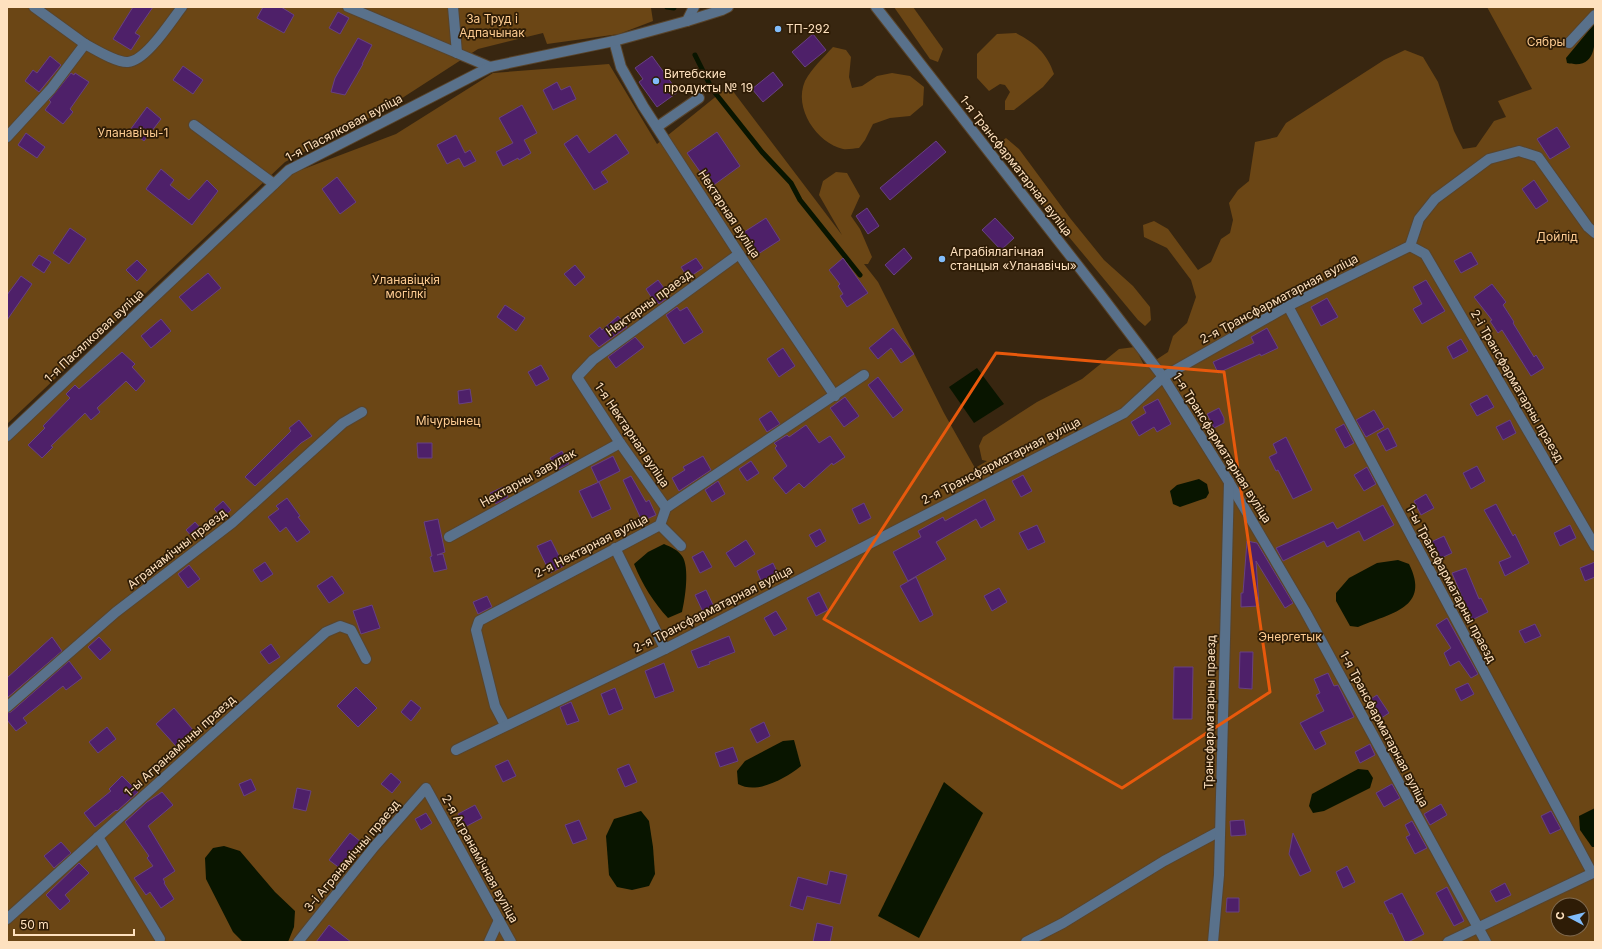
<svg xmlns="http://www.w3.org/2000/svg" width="1602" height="949" font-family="Inter,sans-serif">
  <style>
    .green { fill: #6b4615; fill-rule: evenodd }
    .water { fill: #091500 }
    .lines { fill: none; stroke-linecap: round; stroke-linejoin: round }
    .stream { stroke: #091500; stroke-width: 5 }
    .building { fill: #4e2069; stroke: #684182 }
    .minor-casing { stroke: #58442c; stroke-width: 12 }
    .minor { stroke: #59718b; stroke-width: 10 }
    .marked { fill: none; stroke: #e8590c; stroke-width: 3; stroke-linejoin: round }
    .poi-dot { fill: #81bcfa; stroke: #2e1c06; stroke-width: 1.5 }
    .labels { text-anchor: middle; stroke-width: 3.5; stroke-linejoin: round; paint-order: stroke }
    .park-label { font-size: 12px; fill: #fecc92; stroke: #2e1c06 }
    .poi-label { font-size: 12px; fill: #fee1bf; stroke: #2e1c06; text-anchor: start }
    .street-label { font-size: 12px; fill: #fee1bf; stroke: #2e1c06 }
  </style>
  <rect width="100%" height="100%" fill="#382610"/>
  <!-- green -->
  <g class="green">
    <path d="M7,7H656L651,8L653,21L619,34L547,44L543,33L478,49L379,113L285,162L7,424Z"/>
    <path d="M894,7H913L943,49L938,62L930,59Z"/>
    <path d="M1487,7H1595V942H7V435L293,173L396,134L493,73L609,64L657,144L729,86L842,235L819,195L823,181L836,172L847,173L860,196L851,216L860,229L872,257L868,264H864L878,282L944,413L975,468L987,461L982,460L979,446L983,437L1037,402L1082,379L1119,349L1135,347L1145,367L1168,352L1173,336L1187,323L1196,297L1191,280L1167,248L1144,237L1143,225L1154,221L1168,229L1198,270L1211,262L1221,239L1230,233L1233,220L1229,203L1238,190L1249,181L1255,142L1277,137L1286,123L1384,60L1405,50L1423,57L1438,82L1454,131L1463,149L1476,147L1494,121L1506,117L1498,101L1532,89ZM1558,905H1582V929H1558Z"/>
    <path d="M1016,33C1035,43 1047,53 1054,74L1043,87L1014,110H1005V101L1010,92L1005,85L1000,84L989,91L977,78V54L997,34Z"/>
    <path d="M833,47L846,50L851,57L849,77L852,88L862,86L877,76L892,73L910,76L924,87L923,105L910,116L890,118L873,124L865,140L859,148C854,148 848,150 843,149C817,143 793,108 805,81C812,68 823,58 833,47Z"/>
    <path d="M1006,138L1019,149L1070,218L1104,260L1133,286L1150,307L1151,320L1145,326L1138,320L1005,160L1002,141Z"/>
  </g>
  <!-- water -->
  <g class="water">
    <path d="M1595,23C1595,44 1597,70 1567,63L1566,58Z"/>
    <path d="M977,368L1004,404L974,423L949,387Z"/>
    <path d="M1199,479L1207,484L1209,493L1206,498L1180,507L1173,504L1170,491L1177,485Z"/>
    <path d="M664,544C671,547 678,550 682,556C690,567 685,599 682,612L668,618C654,603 642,584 634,564L648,552Z"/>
    <path d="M1398,560L1409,564C1431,608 1391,613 1358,627L1350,626L1336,601V593L1349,578L1377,563Z"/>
    <path d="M794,740L801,766C786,778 757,795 738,784L737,771L745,761L783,741Z"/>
    <path d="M1358,769L1368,770L1373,778L1370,788L1324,811L1313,813L1309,806L1312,794Z"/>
    <path d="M944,782L983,813L919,938L878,916Z"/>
    <path d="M1595,808V847H1592L1580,830L1579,816Z"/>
    <path d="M641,811L649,821L653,847L655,874L649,886L632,890L617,887L609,875L606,836L614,819Z"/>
    <path d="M224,846L240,851L275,892L295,911L294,927L288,942H243L233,932L206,879L205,858L213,848Z"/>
  </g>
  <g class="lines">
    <!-- stream -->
    <g class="stream">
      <path d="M667,7L674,8"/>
      <path d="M695,55L712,89L762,152L791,183L800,200L860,275"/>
    </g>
  </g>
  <!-- building -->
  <g class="building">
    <path d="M133,7H153L135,33L140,36L131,50L113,39Z"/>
    <path d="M263,7H281L294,15L284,33L257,18Z"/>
    <path d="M338,12L349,18L340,34L329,28Z"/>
    <path d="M813,34L826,50L805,67L792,52Z"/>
    <path d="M358,38L372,45L362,64H363L345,95L331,92L335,78Z"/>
    <path d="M50,56L61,65L39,92L25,81L33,70L37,73Z"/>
    <path d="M652,56L678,92L657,107L639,82L643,79L635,68Z"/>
    <path d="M183,66L203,80L193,94L173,80Z"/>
    <path d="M773,72L783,85L763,102L752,89Z"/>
    <path d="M71,73L74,75L75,73L89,82L70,109L73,112L63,124L45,110L51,102L49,100Z"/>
    <path d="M557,82L561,90L570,86L576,99L553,110L543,90Z"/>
    <path d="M522,105L537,133L524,140L531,153L519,160L518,158L503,166L496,152L513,143L499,118Z"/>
    <path d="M147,107L161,119L144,141L130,130Z"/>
    <path d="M1557,127L1570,147L1550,159L1537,139Z"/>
    <path d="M717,132L740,166L711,187L687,153Z"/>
    <path d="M26,133L45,147L37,158L18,145Z"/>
    <path d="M616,134L629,153L601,172L608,182L594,190L564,144L577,135L589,153Z"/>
    <path d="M456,135L465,153L470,150L476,161L464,167L459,158L447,164L437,145Z"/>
    <path d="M936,141L946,152L890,200L880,188Z"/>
    <path d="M161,169L174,180L170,185L189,200L207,180L218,191L192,225L146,189Z"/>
    <path d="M337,177L356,202L340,214L322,189Z"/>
    <path d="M1534,180L1548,201L1536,209L1522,189Z"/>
    <path d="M867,208L879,226L868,234L856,216Z"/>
    <path d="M766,218L780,240L755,256L741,234Z"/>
    <path d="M995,218L1014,238L1001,250L982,230Z"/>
    <path d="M70,228L86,239L69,264L53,253Z"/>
    <path d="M904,248L912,258L894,275L885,265Z"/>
    <path d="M1471,252L1478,264L1461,273L1454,261Z"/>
    <path d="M39,255L51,262L44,273L32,265Z"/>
    <path d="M696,258L703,268L688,278L681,267Z"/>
    <path d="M843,258L868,293L847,307L840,296L843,294L838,286L840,284L829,270Z"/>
    <path d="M137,260L147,270L137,281L126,270Z"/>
    <path d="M575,265L585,277L575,286L564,274Z"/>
    <path d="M208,273L221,288L192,311L179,297Z"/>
    <path d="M21,276L32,284L7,320V295Z"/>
    <path d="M658,280L670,296L659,304L657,302L655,303L646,289Z"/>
    <path d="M1426,280L1445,311L1422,324L1413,309L1422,304L1413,287Z"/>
    <path d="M1492,284L1506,302L1503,305L1514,322L1513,323L1534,357L1536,355L1544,368L1531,376L1502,330L1498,333L1490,321L1492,320L1474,297Z"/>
    <path d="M1327,298L1338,317L1321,326L1311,307Z"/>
    <path d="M505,305L525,318L516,331L497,317Z"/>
    <path d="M677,307L680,311L687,307L703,332L684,344L666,315Z"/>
    <path d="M618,316L627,327L599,347L589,336L600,327L602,330Z"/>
    <path d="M161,319L171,331L151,348L141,336Z"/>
    <path d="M893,328L914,354L901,363L891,348L878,359L869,348Z"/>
    <path d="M1267,328L1278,348L1261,356L1260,354L1218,373L1213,362L1254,343L1251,337Z"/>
    <path d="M635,337L644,347L616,368L608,357Z"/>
    <path d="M1461,339L1468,351L1453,359L1447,347Z"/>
    <path d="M783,348L795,366L779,377L767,359Z"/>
    <path d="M122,352L135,364L132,367L145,381L136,391L126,381L97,408L100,412L91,420L85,413L51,446L53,447L42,458L28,445L45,428L43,426L70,398L66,394L75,385L79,389Z"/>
    <path d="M541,365L549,379L536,386L528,372Z"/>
    <path d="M878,377L903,410L893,418L868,385Z"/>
    <path d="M470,389L472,402L459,404L458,391Z"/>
    <path d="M1487,395L1494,407L1477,416L1470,404Z"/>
    <path d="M845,397L859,416L844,427L830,408Z"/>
    <path d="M1158,399L1171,424L1157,432L1154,427L1139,436L1131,422L1146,413L1143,407Z"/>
    <path d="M1219,408L1224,418V423L1214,428L1207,414Z"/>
    <path d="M1374,410L1384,427L1366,437L1356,420Z"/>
    <path d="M771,411L780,424L767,432L759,419Z"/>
    <path d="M299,420L312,436L301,443L255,486L245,477L291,431L289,428Z"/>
    <path d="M1510,420L1516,433L1503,440L1496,427Z"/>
    <path d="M1344,424L1354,443L1345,448L1335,429Z"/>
    <path d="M806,425L819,443L830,436L845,457L833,465L832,463L804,488L799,483L786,494L773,478L787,466L775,448L777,446L774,443L787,435L789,437Z"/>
    <path d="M1388,428L1397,446L1386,451L1377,434Z"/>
    <path d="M1286,437L1312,490L1293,499L1278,470L1276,471L1269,457L1277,453L1273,444Z"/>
    <path d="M417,443H432V458H418Z"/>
    <path d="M562,451L569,464L557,470L550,458Z"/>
    <path d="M613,456L620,471L598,482L591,467Z"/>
    <path d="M703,456L711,470L679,491L672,478L685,470L683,467Z"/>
    <path d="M751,461L759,473L747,481L739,469Z"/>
    <path d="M1477,466L1485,481L1471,489L1463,473Z"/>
    <path d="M1367,467L1376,484L1364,491L1354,475Z"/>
    <path d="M1023,475L1032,491L1021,497L1012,481Z"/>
    <path d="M631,476L646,502L649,500L656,515L642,521L623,480Z"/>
    <path d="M718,481L725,494L712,502L705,490Z"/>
    <path d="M599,482L611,509L592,518L579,491Z"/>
    <path d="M503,487L508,497L496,504L490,493Z"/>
    <path d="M1426,494L1434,508L1421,515L1414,501Z"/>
    <path d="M287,498L300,516L298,517L310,532L297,542L286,527L280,532L268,517L279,509L276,506Z"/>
    <path d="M985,499L995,520L981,528L976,519L936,542L946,559L908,581L893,552L921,537L918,531L943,517L945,521Z"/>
    <path d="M223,501L231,510L222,518L214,509Z"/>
    <path d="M864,503L871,518L859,524L852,509Z"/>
    <path d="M1496,504L1513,536L1515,534L1529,563L1505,576L1499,562L1511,557L1484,510Z"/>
    <path d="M1383,505L1394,525L1364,541L1359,531L1327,547L1324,541L1283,561L1276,548L1333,522L1337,529Z"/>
    <path d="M438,519L445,552L437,555L443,554L447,569L434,572L430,557L432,556L424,522Z"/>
    <path d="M195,522L203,531L194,539L186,530Z"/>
    <path d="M1037,525L1045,542L1028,550L1019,533Z"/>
    <path d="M1570,525L1576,538L1560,546L1554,533Z"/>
    <path d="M820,529L826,541L816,547L809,535Z"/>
    <path d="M1444,536L1452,553L1439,559L1431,542Z"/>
    <path d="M551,540L564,566L550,573L537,546Z"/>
    <path d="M746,540L755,554L735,567L726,553Z"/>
    <path d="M1247,541L1257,543L1293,603L1285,608L1256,561L1259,606L1241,607V593H1243Z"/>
    <path d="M703,551L712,567L700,573L692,557Z"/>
    <path d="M265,562L273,574L261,582L253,570Z"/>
    <path d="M1595,562V577L1585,581L1580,568Z"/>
    <path d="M773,563L779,576L762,583L757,571Z"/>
    <path d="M189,565L200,579L188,588L178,574Z"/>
    <path d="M1466,568L1479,599L1481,598L1488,612L1472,620L1452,573Z"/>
    <path d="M332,576L344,593L329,603L317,586Z"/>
    <path d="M916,577L933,615L920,622L900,586Z"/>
    <path d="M999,588L1007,602L992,611L984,596Z"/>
    <path d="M706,590L714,607L703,612L695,595Z"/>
    <path d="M819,592L828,610L816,616L807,598Z"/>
    <path d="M487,596L492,607L478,614L473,602Z"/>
    <path d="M372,605L380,628L361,634L353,611Z"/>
    <path d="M776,611L787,629L774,636L764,618Z"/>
    <path d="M1447,618L1478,674L1471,678L1459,661L1450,666L1444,653L1451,648L1436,625Z"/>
    <path d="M1535,624L1541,636L1525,643L1519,631Z"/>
    <path d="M729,636L735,652L709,662L710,664L698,668L691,651Z"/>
    <path d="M52,637L62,651L7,698V678Z"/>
    <path d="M99,637L111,650L100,660L88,647Z"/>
    <path d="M271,644L280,657L269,664L260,652Z"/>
    <path d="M1240,652H1253L1252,689L1239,688Z"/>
    <path d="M69,661L82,678L66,690L63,686L23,718L27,723L16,731L7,720V713L11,712Z"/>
    <path d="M664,663L674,691L655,698L645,671Z"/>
    <path d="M1174,667H1193L1192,719H1173Z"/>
    <path d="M1328,673L1334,686L1338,685L1354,717L1320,732L1326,744L1315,750L1300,723L1324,711L1316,695L1320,693L1314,679Z"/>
    <path d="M1468,683L1474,694L1461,701L1455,689Z"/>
    <path d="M356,687L377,708L358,727L337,706Z"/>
    <path d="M615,688L623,709L609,715L601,694Z"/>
    <path d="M1377,695L1389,713L1378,720L1366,702Z"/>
    <path d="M411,700L421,708L411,721L401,712Z"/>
    <path d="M571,702L579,721L567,725L560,707Z"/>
    <path d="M174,708L193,730L176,746L156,724Z"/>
    <path d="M764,722L770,736L757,743L750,729Z"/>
    <path d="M107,727L116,739L98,753L89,742Z"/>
    <path d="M1370,744L1375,755L1360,763L1355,752Z"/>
    <path d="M733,747L738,761L720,767L715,753Z"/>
    <path d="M508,760L516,776L503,782L495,766Z"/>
    <path d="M629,764L637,782L625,787L617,769Z"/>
    <path d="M391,773L401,782L392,793L381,784Z"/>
    <path d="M122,776L138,792L117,811L116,810L95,827L84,813L111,791L109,789Z"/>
    <path d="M251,779L256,790L244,796L239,784Z"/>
    <path d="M1392,784L1400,798L1384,807L1376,793Z"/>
    <path d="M297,788L311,791L306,811L293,808Z"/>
    <path d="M162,792L173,805L148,826L175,871L163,879L165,882L164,883L174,899L161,908L150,892L146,895L134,878L153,866L147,858L149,856L125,822L147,802Z"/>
    <path d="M1441,804L1447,815L1430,825L1424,814Z"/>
    <path d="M475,805L482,818L465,827L458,814Z"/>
    <path d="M1551,811L1561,829L1550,834L1541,816Z"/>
    <path d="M426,813L432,823L421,830L415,819Z"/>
    <path d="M579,820L587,839L573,844L565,825Z"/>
    <path d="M1244,820L1246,835L1231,836L1230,821Z"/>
    <path d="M1412,821L1427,848L1415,854L1406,837L1410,835L1405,825Z"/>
    <path d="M350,833L361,842L341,869L329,860Z"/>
    <path d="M1293,833L1311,871L1300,876L1289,854Z"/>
    <path d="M61,842L71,853L54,868L44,856Z"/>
    <path d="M79,863L89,873L65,895L70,901L60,910L46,895Z"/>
    <path d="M1347,866L1355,882L1343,888L1336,872Z"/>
    <path d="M830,871L847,875L840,904L807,896L803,910L790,906L798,877L827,885Z"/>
    <path d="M1505,883L1511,895L1496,902L1490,891Z"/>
    <path d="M1447,887L1464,921L1454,926L1436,893Z"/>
    <path d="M1402,893L1424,934L1408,942H1405L1392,913L1390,914L1384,902Z"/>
    <path d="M1227,898H1239V912H1226Z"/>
    <path d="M817,923L833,927L830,942H813Z"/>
    <path d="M329,925L351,942H316Z"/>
  </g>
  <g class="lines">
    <!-- minor casing -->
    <g class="minor-casing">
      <g id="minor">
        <path d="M34,7L85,44"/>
        <path d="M348,7L490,67"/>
        <path d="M453,7L457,53"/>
        <path d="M876,7L1100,294L1163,377L1229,482L1305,611L1486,942"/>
        <path d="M687,21L694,7"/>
        <path d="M614,41L621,67L643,106L739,254L835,396"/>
        <path d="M1569,43L1595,15"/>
        <path d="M194,125L274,184"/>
        <path d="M657,127L699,98"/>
        <path d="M7,137L51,89L85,44C96,50 117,63 128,62C146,61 171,21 182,7"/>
        <path d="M1410,246L1425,254L1595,546"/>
        <path d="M1288,306L1592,873"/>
        <path d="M7,436L289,170L490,67L614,41L687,21L722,10L728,7"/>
        <path d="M666,508L620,443L577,377L593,360L739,254"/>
        <path d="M660,525L681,546"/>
        <path d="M449,537L620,443"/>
        <path d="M615,548L665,649"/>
        <path d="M7,707L116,612L232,523L343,423L362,412"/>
        <path d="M505,725L495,706L476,630L479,621L660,525L666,508L864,375"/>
        <path d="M456,750L665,649L1124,413L1163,377L1288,306L1410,246L1419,219L1435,199L1489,159L1519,151L1538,157L1588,227L1595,233"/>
        <path d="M98,837L160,939"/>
        <path d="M7,919L326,632L340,626L351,630L366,659"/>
        <path d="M298,942L374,847L426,788L511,942"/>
        <path d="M489,942L499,920"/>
        <path d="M1026,942L1063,923L1164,861L1220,831"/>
        <path d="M1213,942L1219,875L1229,482"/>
        <path d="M1448,942L1595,872"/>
      </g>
    </g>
    <!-- minor -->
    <use href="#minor" class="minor"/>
  </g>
  <!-- marked area -->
  <path class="marked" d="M996,353L1224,372L1270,692L1122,788L824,619Z"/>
  <!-- markers -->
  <g class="poi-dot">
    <circle cx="778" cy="29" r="4"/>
    <circle cx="656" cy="81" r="4"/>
    <circle cx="942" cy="259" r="4"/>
  </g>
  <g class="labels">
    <!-- park labels -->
    <g class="park-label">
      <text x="492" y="23">За Труд і<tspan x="492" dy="14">Адпачынак</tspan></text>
      <text x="1546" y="46">Сябры</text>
      <text x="133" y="137">Уланавічы-1</text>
      <text x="1557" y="241">Дойлід</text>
      <text x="406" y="284">Уланавіцкія<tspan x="406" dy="14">могілкі</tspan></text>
      <text x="448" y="425">Мічурынец</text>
      <text x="1290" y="641">Энергетык</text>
    </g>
    <!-- poi labels -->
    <g class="poi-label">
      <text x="786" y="33">ТП-292</text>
      <text x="664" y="78">Витебские<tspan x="664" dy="14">продукты № 19</tspan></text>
      <text x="950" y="256">Аграбіялагічная<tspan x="950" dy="14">станцыя «Уланавічы»</tspan></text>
    </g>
    <!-- street labels -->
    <g class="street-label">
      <text transform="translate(344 128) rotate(-28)" y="4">1-я Пасялковая вуліца</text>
      <text transform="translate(1016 166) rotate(52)" y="4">1-я Трансфарматарная вуліца</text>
      <text transform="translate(729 214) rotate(57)" y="4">Нектарная вуліца</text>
      <text transform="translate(1279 299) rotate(-28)" y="4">2-я Трансфарматарная вуліца</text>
      <text transform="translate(649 303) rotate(-36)" y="4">Нектарны праезд</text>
      <text transform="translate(94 336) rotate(-43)" y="4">1-я Пасялковая вуліца</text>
      <text transform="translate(1517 386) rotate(60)" y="4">2-і Трансфарматарны праезд</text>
      <text transform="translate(632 435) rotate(56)" y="4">1-я Нектарная вуліца</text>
      <text transform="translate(1222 448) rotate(58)" y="4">1-я Трансфарматарная вуліца</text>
      <text transform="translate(1001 461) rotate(-27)" y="4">2-я Трансфарматарная вуліца</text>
      <text transform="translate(528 478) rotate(-29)" y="4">Нектарны завулак</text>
      <text transform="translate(591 546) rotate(-27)" y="4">2-я Нектарная вуліца</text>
      <text transform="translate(177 549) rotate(-38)" y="4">Агранамічны праезд</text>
      <text transform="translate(1451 584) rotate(62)" y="4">1-ы Трансфарматарны праезд</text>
      <text transform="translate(713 609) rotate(-27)" y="4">2-я Трансфарматарная вуліца</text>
      <text transform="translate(1210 712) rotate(-89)" y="4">Трансфарматарны праезд</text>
      <text transform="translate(1384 729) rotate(62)" y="4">1-я Трансфарматарная вуліца</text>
      <text transform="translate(180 746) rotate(-42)" y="4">1-ы Агранамічны праезд</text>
      <text transform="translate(352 856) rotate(-50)" y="4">3-і Агранамічны праезд</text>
      <text transform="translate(480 859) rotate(61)" y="4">2-я Агранамічная вуліца</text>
    </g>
  </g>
  <!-- border -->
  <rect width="1602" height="949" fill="none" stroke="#fee1bf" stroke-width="16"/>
  <!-- north arrow -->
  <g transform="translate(1570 917) rotate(277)"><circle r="19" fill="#2e1c06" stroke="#816b50"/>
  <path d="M0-3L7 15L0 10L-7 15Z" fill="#81bcfa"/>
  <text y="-6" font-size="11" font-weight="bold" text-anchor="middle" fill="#fee1bf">С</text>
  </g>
  <!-- scale -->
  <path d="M14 929v6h120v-6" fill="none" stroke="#fee1bf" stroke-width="2"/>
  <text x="20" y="929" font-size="12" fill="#fee1bf" stroke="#2e1c06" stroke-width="3" paint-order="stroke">50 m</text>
</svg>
